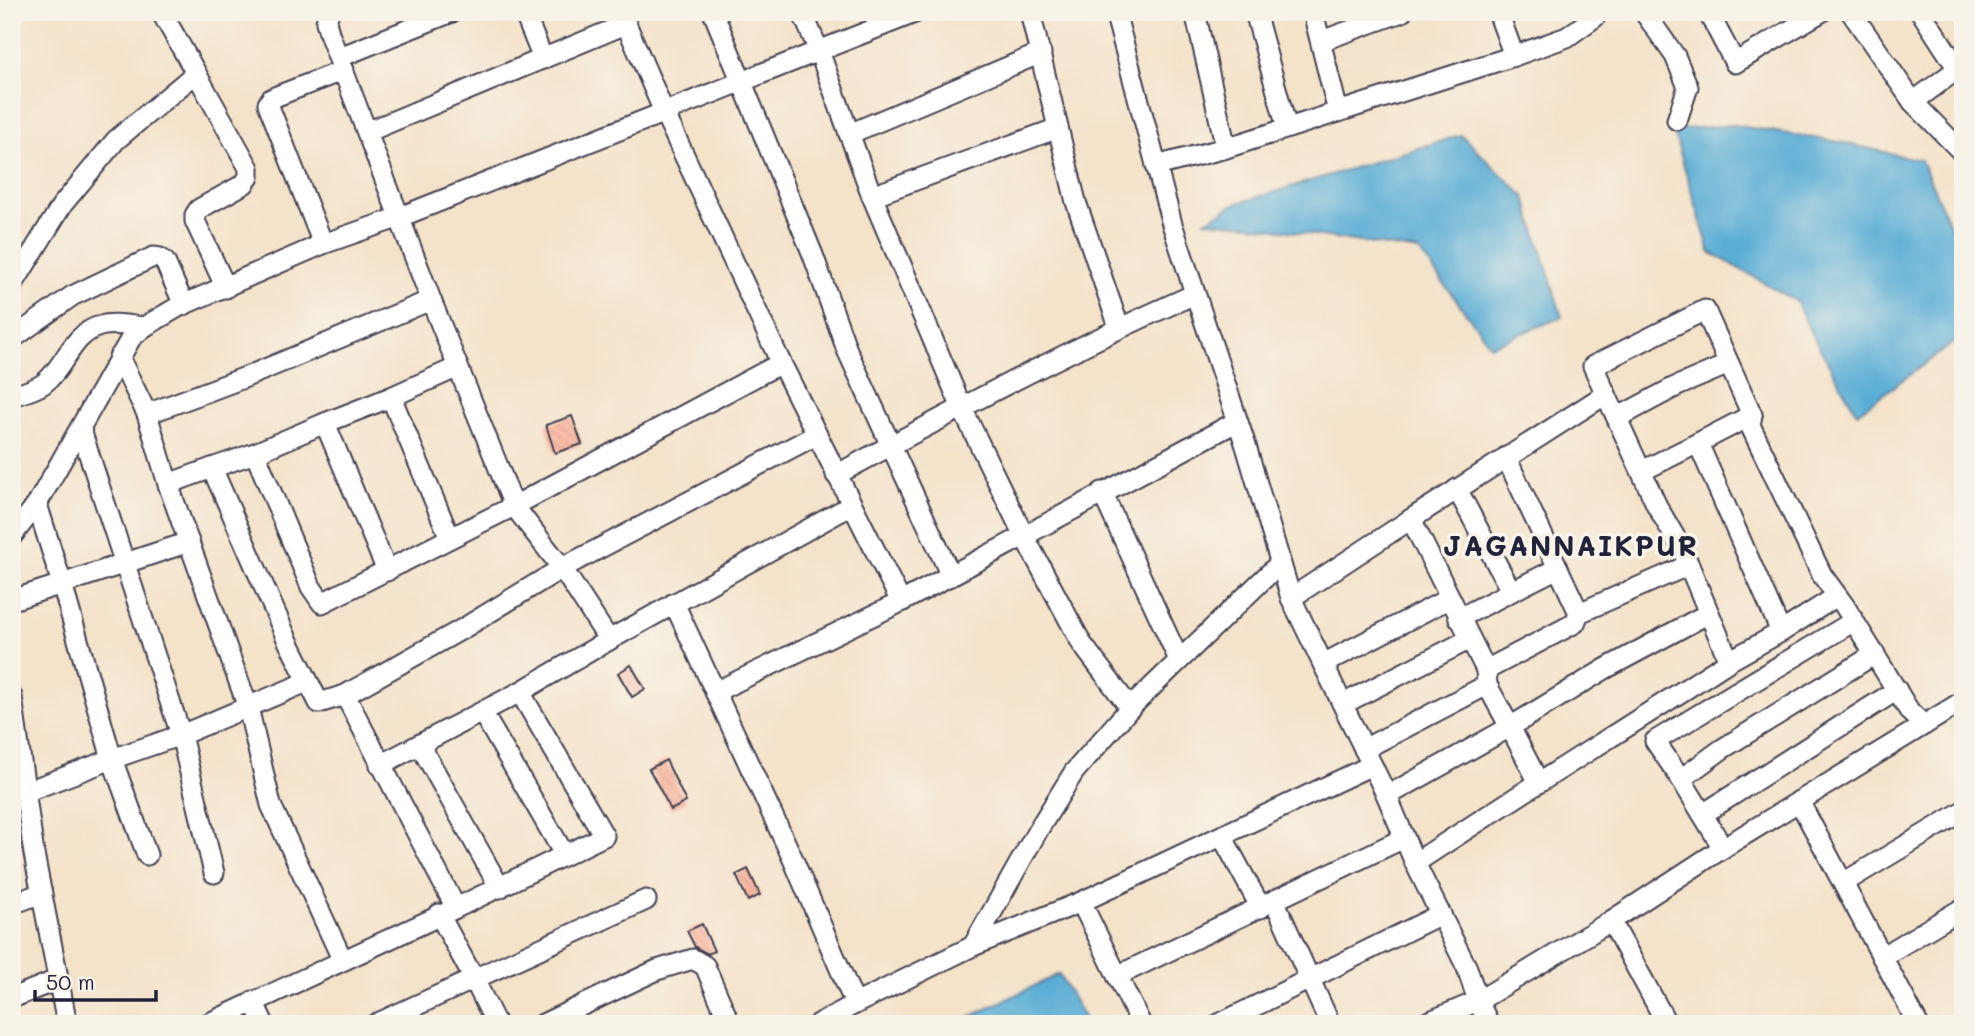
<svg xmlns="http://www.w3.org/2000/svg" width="1975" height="1036" font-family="Mali,sans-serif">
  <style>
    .water { fill: #5aadd5; stroke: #3e6888; stroke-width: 2 }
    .building { fill: url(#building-back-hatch) }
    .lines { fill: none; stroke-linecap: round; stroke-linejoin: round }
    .minor-casing { stroke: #423f50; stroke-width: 23 }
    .minor { stroke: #fff; stroke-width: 19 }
    .labels { text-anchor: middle; stroke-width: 7; stroke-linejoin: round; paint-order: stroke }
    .district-label { font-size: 28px; font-weight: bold; letter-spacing: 2px; fill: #22223b; stroke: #f7f3e8 }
  </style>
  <defs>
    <pattern id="building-back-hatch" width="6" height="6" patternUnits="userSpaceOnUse" patternTransform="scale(1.75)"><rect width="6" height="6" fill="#fbaa92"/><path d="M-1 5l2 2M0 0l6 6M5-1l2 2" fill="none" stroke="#d7927f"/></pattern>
  </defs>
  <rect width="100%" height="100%" fill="#f7f3e8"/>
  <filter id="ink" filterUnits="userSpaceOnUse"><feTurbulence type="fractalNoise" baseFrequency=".0143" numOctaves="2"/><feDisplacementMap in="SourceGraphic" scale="14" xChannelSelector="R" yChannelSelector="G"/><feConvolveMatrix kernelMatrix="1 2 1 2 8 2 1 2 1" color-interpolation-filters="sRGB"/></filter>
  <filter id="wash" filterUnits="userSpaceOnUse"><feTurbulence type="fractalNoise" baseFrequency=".00686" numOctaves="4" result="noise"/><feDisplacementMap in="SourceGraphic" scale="28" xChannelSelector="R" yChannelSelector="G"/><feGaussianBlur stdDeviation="1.57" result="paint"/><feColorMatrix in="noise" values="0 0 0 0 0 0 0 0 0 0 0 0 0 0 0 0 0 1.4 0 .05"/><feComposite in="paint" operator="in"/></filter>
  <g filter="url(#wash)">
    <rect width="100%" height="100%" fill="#f4e2c9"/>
    <!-- water -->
    <g class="water">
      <path d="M1733,125L1839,142L1921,160L1963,254V336L1857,413L1811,333L1796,301L1710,252L1673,130Z"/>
      <path d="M1461,135L1525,197L1562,317L1491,346L1419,251L1250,225L1205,221L1235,204Z"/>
      <path d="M1059,974L1088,1024H955Z"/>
    </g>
    <g id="blocks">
      <!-- building -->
      <g class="building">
        <path d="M572,416L582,444L555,453L546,425Z"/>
        <path d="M631,665L645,689L632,697L618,673Z"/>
        <path d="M666,760L686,802L671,810L649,769Z"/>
        <path d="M748,869L760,895L748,901L736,875Z"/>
        <path d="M702,924L714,951L708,954L695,947L687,931Z"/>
      </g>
    </g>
  </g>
  <g filter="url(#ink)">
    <use href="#blocks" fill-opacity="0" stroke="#423f50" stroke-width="2"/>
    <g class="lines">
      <!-- minor casing -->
      <g class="minor-casing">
        <g id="minor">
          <path d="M329,12L326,22L330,36L431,300L514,506L562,568L609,640"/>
          <path d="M524,12L543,59"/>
          <path d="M621,12L664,112L781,363L901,602L1236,422"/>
          <path d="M713,12L813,255L847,350L951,576"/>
          <path d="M802,12L819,51L872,196L961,406L1024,536L1082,644L1130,708L1279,564"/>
          <path d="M1030,12L1076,202L1119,327"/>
          <path d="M1115,12L1172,224L1246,446L1291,598L1387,796L1415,863L1467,968L1478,1001L1489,1024"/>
          <path d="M1195,12L1226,148"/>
          <path d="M1255,12L1287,128"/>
          <path d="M1498,12L1514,56"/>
          <path d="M1644,12L1675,56L1688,87L1677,120"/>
          <path d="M1708,12L1735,63L1821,12"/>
          <path d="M1851,12L1913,102L1963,65"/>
          <path d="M1921,12L1958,69"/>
          <path d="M1321,41L1402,12"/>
          <path d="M340,57L452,12"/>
          <path d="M196,73L249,168V177L244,184L199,209L195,215V221L226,288"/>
          <path d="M1913,102L1963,153"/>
          <path d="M1338,112L1514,56L1567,37L1595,17L1593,12"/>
          <path d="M367,132L626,24"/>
          <path d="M849,134L1041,53"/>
          <path d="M1156,166L1226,148L1338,112L1313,12"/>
          <path d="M872,196L1058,128"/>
          <path d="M323,244L268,104L271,99L277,96L344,70"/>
          <path d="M12,286L62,205L116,140L196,73L163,15"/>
          <path d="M12,339L72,296L153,257L160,258L165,262L184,305"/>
          <path d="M119,357L147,414L168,484L248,707L271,805L342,959"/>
          <path d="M1606,394L1411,519L1486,670L1575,623L1579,613L1689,565"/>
          <path d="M12,396C22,393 34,390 43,384C65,368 71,334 100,326C114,322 130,326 144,327"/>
          <path d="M147,414L246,377L431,300"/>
          <path d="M1617,418L1675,387L1729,364"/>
          <path d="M325,423L391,397"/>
          <path d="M81,430L181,735L112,759L147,855"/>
          <path d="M1698,443L1752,415"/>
          <path d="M1506,457L1579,613"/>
          <path d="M212,468L255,453"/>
          <path d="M1642,471L1698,443L1781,632"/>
          <path d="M836,475C954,411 1072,348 1195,294"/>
          <path d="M168,484L212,468L287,639L319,703L345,695"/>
          <path d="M1457,489L1511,591"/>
          <path d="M1102,492L1179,660"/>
          <path d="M37,504L62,584L189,542"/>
          <path d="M12,536L37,504L131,338L144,327L178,307L323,244L400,217L917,12"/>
          <path d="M450,538L391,397L458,367"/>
          <path d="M387,571L325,423L255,453L311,587L322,603L514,506L781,363"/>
          <path d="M1291,598L1411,519"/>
          <path d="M12,600L62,584L112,759L12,797"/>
          <path d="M674,603L792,857L855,1004L973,946"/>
          <path d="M1459,618L1558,568"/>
          <path d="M1729,661L1781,632L1837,596"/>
          <path d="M1323,664L1450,598"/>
          <path d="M1486,670L1487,685L1510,727L1605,669L1709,613"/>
          <path d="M520,692L609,640L852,505"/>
          <path d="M715,692L901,602"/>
          <path d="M12,697L34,854L67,1024"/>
          <path d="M1343,704L1470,639"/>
          <path d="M482,712L564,854"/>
          <path d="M1924,725L1963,701"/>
          <path d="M420,745L500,888"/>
          <path d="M1364,749L1487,685"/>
          <path d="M380,765L520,692L604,836L456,908"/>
          <path d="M1681,779L1655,741L1854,621"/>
          <path d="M1387,796L1510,727L1538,781"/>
          <path d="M1799,801L1918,1024"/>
          <path d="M1703,814L1897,690"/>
          <path d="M1222,836L1261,908"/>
          <path d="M1723,848L1681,779L1722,749L1875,654"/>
          <path d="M1415,863C1519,794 1625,729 1729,661L1683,551L1657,506L1593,366L1705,310L1752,415L1750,425L1822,575L1844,605L1910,712L1924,725L1723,848L1611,921L1478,1001L1423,1024"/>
          <path d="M214,873L181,735L307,682"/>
          <path d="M1843,883L1963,811"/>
          <path d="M1081,902L973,946L1038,830L1074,772L1130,708"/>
          <path d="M1275,902L1330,1024"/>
          <path d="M12,904L42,893"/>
          <path d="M1611,921L1667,1024"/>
          <path d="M1882,957L1963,908"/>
          <path d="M1117,976L1404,838"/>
          <path d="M12,998L57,980"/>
          <path d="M253,1001L264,1024"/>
          <path d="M207,1024L456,908L345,695L464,628L562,568L816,435"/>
          <path d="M376,1024L474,979L439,914"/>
          <path d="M496,1024L474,979L646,900"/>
          <path d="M543,1024L657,970L693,959L705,966L730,1024"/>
          <path d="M818,1024L855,1004"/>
          <path d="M1141,1024L1081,902L1372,765"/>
          <path d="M1219,1024L1441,914"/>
        </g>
      </g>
      <!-- minor -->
      <use href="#minor" class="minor"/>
    </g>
  </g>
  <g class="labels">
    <!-- district labels -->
    <g class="district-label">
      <text x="1571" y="556">JAGANNAIKPUR</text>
    </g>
  </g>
  <!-- margin -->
  <rect width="1975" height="1036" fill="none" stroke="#f7f3e8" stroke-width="42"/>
  <!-- scale -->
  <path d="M35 990v10h121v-10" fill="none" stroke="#22223b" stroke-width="3.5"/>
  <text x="46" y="990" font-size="21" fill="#22223b" stroke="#f7f3e8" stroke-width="5" paint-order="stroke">50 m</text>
</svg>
